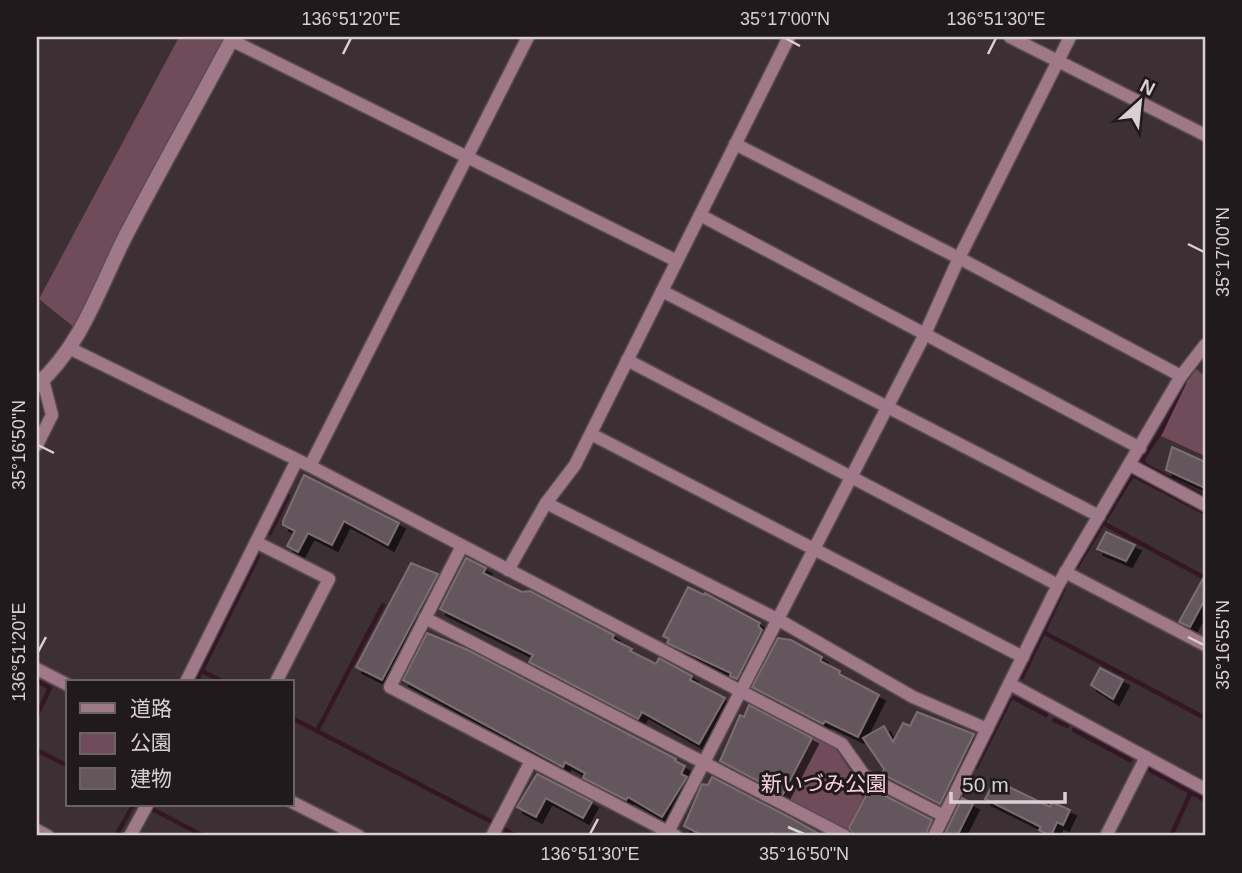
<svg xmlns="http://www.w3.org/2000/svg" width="1242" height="873" font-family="Arial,'Noto Sans JP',sans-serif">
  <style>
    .green { fill: #704c5a }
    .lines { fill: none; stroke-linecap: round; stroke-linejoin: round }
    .stream { stroke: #351624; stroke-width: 4.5 }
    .building { fill: #64565b; stroke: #7c6d72; stroke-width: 2; filter: url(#shadow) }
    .minor-casing { stroke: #594d51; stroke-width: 15 }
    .tertiary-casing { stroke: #594d51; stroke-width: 17 }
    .minor { stroke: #9f7987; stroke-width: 12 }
    .tertiary { stroke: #9f7987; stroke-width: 14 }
    .ticks { fill: none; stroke: #d9d0d3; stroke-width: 2.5 }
    .labels { text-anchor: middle; stroke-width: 6; stroke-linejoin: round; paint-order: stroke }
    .park-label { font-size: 21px; fill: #f9d0df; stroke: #201a1c }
    .neatline { fill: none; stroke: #d9d0d3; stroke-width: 2.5 }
    .ticks-label { font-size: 18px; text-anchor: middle; fill: #d9d0d3 }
  </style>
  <defs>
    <filter id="shadow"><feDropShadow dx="6" dy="6" stdDeviation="0" flood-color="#0009"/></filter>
  </defs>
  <rect width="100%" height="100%" fill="#3d3035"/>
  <!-- green -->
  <g class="green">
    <path d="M179,37H233L80,332L39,299Z"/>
    <path d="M1196,369L1205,376V456L1161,436L1186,383Z"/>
    <path d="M814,737L836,749L857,780L869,786L847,830L784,797Z"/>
  </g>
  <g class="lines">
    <!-- stream -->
    <g class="stream">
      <path d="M1184,383L1161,431L1142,460L1145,465L1205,497"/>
      <path d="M1103,523L1205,578"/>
      <path d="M270,533L288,496"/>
      <path d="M1077,566L1131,477L1135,476L1205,513"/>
      <path d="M1043,632L1205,718"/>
      <path d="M202,671L224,682"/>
      <path d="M1022,677L1064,588"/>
      <path d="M37,681L50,688L37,715"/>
      <path d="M196,682L258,556"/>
      <path d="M1014,698L1046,715"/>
      <path d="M292,718L490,821"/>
      <path d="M1054,720L1067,726"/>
      <path d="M1074,730L1130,760"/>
      <path d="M317,731L383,605"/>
      <path d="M37,750L68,766"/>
      <path d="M976,767L1010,699"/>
      <path d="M1150,770L1205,800"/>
      <path d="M152,809L204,836"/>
      <path d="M951,816L971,777"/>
      <path d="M504,829L516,836"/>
      <path d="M116,836L133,805"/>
      <path d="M1171,836L1191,792"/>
    </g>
  </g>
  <!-- building -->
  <g class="building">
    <path d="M1172,447L1205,462V488L1166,470Z"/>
    <path d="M304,475L399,523L388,545L344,521L332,545L308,533L298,552L287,546L295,531L283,525V521Z"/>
    <path d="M1106,532L1135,545L1126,561L1097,549Z"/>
    <path d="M466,558L486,568L483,573L522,592L530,591L614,635L612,639L632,649L630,651L656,664L659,658L692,676L690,680L725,698L699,744L642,712L638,719L529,662L533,655L440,609Z"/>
    <path d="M411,563L438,574L382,680L356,667Z"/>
    <path d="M1205,575V599L1190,627L1179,622Z"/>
    <path d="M688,587L704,595L705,593L760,623L758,626L762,630L737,679L730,676L731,673L667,643L669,639L663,636Z"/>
    <path d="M427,633L468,650L676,759L675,761L685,766L681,774L687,777L662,817L628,797L626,800L583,778L585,773L565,762L563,767L403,680Z"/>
    <path d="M778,638L791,640L822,657L820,661L840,671L839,674L879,695L858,737L825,721L823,724L752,687Z"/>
    <path d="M1100,668L1123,680L1113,699L1091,685Z"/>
    <path d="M749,705L812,738L783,794L720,761L740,715L744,717Z"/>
    <path d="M917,712L974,734L940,804L882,774L884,769L863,738L884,726L893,742L903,723L910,726Z"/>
    <path d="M537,774L592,802L583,818L546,798L536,817L517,807Z"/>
    <path d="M712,777L787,816L823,836H778L772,833L770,836H704L684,826L702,784L708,785Z"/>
    <path d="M999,782L1050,807L1052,802L1070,810L1063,825L1057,822L1051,836L1039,830L1041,827L985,799L992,786L996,788Z"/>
    <path d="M870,788L932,820L925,836H854L849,828Z"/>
    <path d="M962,798L973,804L957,836H944Z"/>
  </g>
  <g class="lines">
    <!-- minor casing -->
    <g class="minor-casing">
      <g id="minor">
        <path d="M1010,37L1205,135"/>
        <path d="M231,40L677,261"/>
        <path d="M735,144L959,258L1181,376"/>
        <path d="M700,215L1140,448"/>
        <path d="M662,291L1099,516"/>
        <path d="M69,348L310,466L842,744L864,775L944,816"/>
        <path d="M627,360L1058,585"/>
        <path d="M591,434L1023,657"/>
        <path d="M37,445L52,415L43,380"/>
        <path d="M1130,465L1205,505"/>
        <path d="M310,466L528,37"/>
        <path d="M546,503L779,620L913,697L987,729"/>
        <path d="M256,542L329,579L276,682"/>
        <path d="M462,546L390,687L676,836"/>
        <path d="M508,570L546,503L575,465L789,37"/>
        <path d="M1065,572L1205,645"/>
        <path d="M425,618L845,836"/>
        <path d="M37,669L68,685"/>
        <path d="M186,682L297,460"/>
        <path d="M1010,684L1205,789"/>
        <path d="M292,802L359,836"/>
        <path d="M37,830L48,836"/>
        <path d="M668,832L924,336L959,258L1070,37"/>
        <path d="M130,836L147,805"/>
        <path d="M492,836L531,761"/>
        <path d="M934,836L1058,585L1181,376L1205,345"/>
        <path d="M1106,836L1146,757"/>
      </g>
    </g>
    <!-- tertiary casing -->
    <g class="tertiary-casing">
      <path id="tertiary" d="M37,385C82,345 99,288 126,235C161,168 198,103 233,37"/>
    </g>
    <!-- minor -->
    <use href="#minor" class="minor"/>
    <!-- tertiary -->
    <use href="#tertiary" class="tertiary"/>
  </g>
  <!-- ticks -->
  <path class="ticks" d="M785,38L800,46M343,54L351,38M988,54L996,38M1188,244L1204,252M38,445L54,453M1188,637L1204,645M38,652L46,637M788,827L804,834M590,834L598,819"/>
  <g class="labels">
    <!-- park labels -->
    <g class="park-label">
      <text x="824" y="791">新いづみ公園</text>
    </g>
  </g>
  <!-- border -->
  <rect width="1242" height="873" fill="none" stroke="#201a1c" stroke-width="77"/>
  <!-- legend -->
  <rect x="66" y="680" width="228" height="126" fill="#201a1c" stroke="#6a6365" stroke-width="2"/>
  <rect x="80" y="703" width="35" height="10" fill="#9f7987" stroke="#6a6365" stroke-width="2"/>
  <text x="130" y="716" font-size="21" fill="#d9d0d3">道路</text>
  <rect x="80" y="733" width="35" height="21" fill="#704c5a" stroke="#6a6365" stroke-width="2"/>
  <text x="130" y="750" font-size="21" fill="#d9d0d3">公園</text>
  <rect x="80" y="768" width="35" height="21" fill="#64565b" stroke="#6a6365" stroke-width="2"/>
  <text x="130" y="786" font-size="21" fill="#d9d0d3">建物</text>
  <!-- north arrow -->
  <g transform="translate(1140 102) rotate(27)" stroke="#201a1c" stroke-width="5" paint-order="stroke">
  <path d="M0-5L12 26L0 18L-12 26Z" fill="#d9d0d3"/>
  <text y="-10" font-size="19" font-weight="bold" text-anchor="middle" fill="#d9d0d3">N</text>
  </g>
  <!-- scale -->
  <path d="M951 792v10h114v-10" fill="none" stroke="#d9d0d3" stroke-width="3.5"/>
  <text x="962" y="792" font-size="21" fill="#d9d0d3" stroke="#201a1c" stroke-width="5" paint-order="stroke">50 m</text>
  <rect x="38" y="38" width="1166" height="796" class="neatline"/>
  <g class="ticks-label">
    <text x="351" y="25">136°51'20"E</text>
    <text x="785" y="25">35°17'00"N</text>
    <text x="996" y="25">136°51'30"E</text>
    <text transform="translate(1223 252) rotate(-90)" y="6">35°17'00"N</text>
    <text transform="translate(19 445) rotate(-90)" y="6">35°16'50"N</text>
    <text transform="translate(1223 645) rotate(-90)" y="6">35°16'55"N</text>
    <text transform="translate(19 652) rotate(-90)" y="6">136°51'20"E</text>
    <text x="590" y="860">136°51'30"E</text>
    <text x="804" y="860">35°16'50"N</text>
  </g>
</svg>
